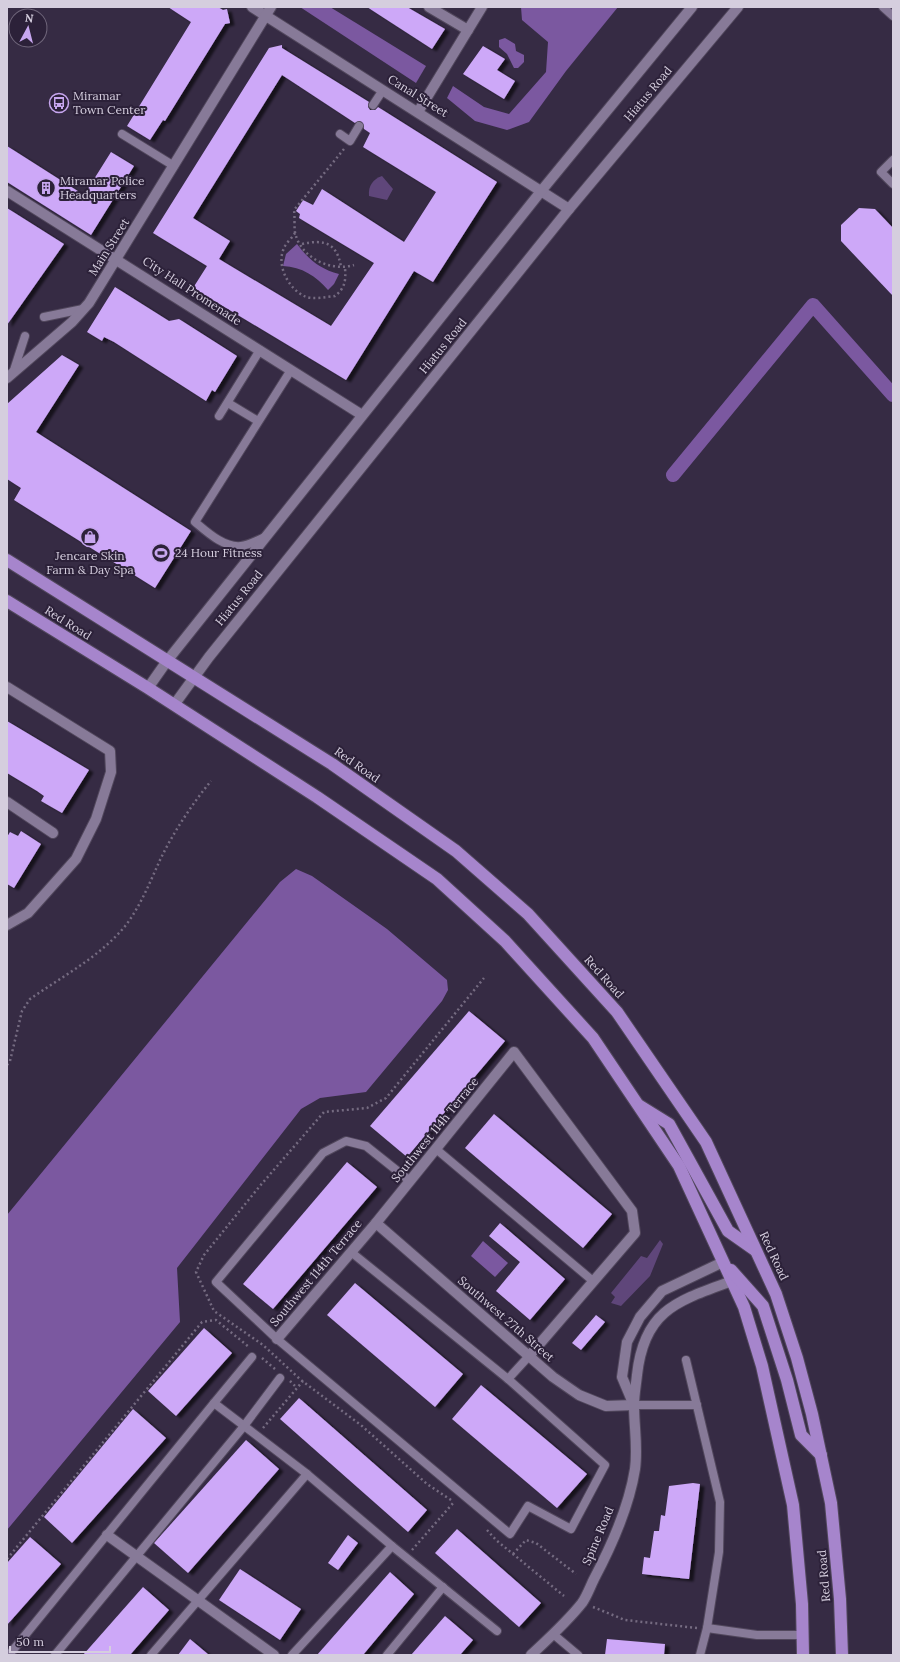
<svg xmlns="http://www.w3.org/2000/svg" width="900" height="1662" font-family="Lora,serif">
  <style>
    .green { fill: #5f467a }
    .water { fill: #7b58a0 }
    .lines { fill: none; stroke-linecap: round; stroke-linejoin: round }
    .canal { stroke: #7b58a0; stroke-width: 14 }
    .building { fill: #cda8f8; fill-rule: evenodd; filter: url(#shadow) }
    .lane-casing { stroke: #51475c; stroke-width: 10 }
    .street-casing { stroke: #51475c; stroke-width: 12 }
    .secondary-casing { stroke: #51475c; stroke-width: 12 }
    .highway-casing { stroke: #51475c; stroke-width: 14 }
    .path { stroke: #756b81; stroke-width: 2.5; stroke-dasharray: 2 3; stroke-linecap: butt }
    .lane { stroke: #877a98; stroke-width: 8 }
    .street { stroke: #877a98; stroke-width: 10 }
    .secondary { stroke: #877a98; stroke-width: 10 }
    .highway { stroke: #a685cc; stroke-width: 12 }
    .labels { text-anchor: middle; stroke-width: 4; stroke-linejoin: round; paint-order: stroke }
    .street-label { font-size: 12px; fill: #d5cede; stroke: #2c2139 }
    .poi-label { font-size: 12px; fill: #d5cede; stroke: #2c2139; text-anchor: start }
  </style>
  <defs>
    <filter id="shadow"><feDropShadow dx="4.5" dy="2.5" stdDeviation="1" flood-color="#0009"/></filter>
  </defs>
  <rect width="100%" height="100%" fill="#362b44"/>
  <!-- green -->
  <g class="green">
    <path d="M382,176L393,189L387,200L369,196C368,186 373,179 382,176Z"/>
    <path d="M660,1240L663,1244L650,1276L621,1306L611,1303L615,1297L611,1293L641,1256L647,1258Z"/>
  </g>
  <!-- water -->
  <g class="water">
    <path d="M300,7H330L426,66L416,83Z"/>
    <path d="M521,7H618L566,71L529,122L507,130L475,121L447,98L453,86L484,107L509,114L546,72L548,42L522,20Z"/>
    <path d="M505,38L515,44L516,51L524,55V62L518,68H514L507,54L499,47V40Z"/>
    <path d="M297,244C309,260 320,269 339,274L334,284L328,290C316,276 302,267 283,266L286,254Z"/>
    <path d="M296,869L312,876L387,929L447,980L448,990L442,1001L366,1092L320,1098L301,1109L177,1268L180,1322L7,1530V1215L280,882Z"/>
    <path d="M483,1241L508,1263L495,1277L471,1256Z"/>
  </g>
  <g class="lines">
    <!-- canal -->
    <path class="canal" d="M673,475L813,305L893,395"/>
  </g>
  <!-- building -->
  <g class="building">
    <path d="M168,7H218L223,10L227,9L230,23L225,24L165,121L163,120L150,140L127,126L191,22Z"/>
    <path d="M367,7H407L445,29L432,49Z"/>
    <path d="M282,45V48L369,102L368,107L370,110H375L378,107L497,182L433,282L414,271L346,380L193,288L207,266L153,233L269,48ZM282,75L355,123L359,121L362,122L364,129L370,133L363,147L436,192L404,242L322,189L313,205L303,200L296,211L300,214L299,218L374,263L331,326L219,259L230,241L193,218Z"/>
    <path d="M483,46L505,59L497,70L515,81L504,99L463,74Z"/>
    <path d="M7,146L84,195L111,152L134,166L91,235L7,182Z"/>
    <path d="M7,208L64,244L7,325Z"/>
    <path d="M859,208L875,209L893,228V296L841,241V225Z"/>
    <path d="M115,287L169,321L179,319L237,356L215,392L212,390L206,401L114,342L104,337L102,341L87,332Z"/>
    <path d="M62,355L79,365L36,432L191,531L155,588L14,500L21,488L7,479V404Z"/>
    <path d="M7,721L89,770L62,813L41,801L44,796L37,791L7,773Z"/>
    <path d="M21,831L41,844L14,888L7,884V837L10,832L18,836Z"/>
    <path d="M469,1011L505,1041L407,1157L370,1126Z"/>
    <path d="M494,1114L612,1214L583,1248L465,1148Z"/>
    <path d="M347,1162L377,1187L273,1309L243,1284Z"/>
    <path d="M500,1223L565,1279L530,1320L496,1291L520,1262L489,1236Z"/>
    <path d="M355,1283L463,1374L435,1407L327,1315Z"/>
    <path d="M596,1315L605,1322L581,1350L572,1343Z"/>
    <path d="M204,1328L232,1353L176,1416L148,1391Z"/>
    <path d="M481,1385L587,1474L557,1508L452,1419Z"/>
    <path d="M299,1398L427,1510L408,1532L280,1419Z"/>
    <path d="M133,1409L166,1438L72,1543L44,1517Z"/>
    <path d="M246,1440L279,1469L188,1573L154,1543Z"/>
    <path d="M693,1483L700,1484L689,1579L642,1574L644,1557L650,1558L654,1531H659L661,1515L665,1516L669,1486Z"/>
    <path d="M457,1529L541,1603L519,1627L435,1553Z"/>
    <path d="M348,1535L358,1543L338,1570L328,1563Z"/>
    <path d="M30,1537L61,1564L7,1625V1563Z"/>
    <path d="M240,1569L301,1609L280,1640L219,1600Z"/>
    <path d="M390,1572L414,1594L363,1655H317Z"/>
    <path d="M143,1587L169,1610L130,1655H83Z"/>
    <path d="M445,1616L473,1640L460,1655H411Z"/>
    <path d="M190,1639L209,1655H178Z"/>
    <path d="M607,1639L665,1644L664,1655H605Z"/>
  </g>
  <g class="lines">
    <!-- lane casing -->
    <g class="lane-casing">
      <g id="lane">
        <path d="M883,7L893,16"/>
        <path d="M373,105L383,90"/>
        <path d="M122,134L174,166"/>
        <path d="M340,134L350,141L359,126"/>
        <path d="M893,160L881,172L893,184"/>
        <path d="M44,317L83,309"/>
        <path d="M13,373L25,336"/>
        <path d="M228,403L258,421"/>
        <path d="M219,416L260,350"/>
        <path d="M265,537C258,540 249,545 241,546C224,548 207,532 195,522L291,370"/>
        <path d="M436,1149L593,1281"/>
        <path d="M410,1181L366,1146L346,1141L323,1153L216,1282L277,1339L510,1534L528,1506L571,1529L605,1465L508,1379"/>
        <path d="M351,1252L508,1379L530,1355"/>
        <path d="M686,1360L720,1502L719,1552L707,1628L700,1655"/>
        <path d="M214,1403L252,1357"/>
        <path d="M634,1405H697"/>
        <path d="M392,1546L497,1631"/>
        <path d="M707,1628L757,1635H803"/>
        <path d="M553,1634L578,1655"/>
        <path d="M9,1655L214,1403L307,1474"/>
        <path d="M55,1655L244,1426L280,1378"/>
        <path d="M151,1655L307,1474L392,1546L292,1655"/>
        <path d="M387,1655L443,1587"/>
      </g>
    </g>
    <!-- street casing -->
    <g class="street-casing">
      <g id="street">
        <path d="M252,7L569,209"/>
        <path d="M429,7L468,30"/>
        <path d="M418,112L482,7"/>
        <path d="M7,191L362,415"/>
        <path d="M7,378L72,322L89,303L271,7"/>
        <path d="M7,687L110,751L111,772L96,819L76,859L28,913L7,925"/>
        <path d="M7,802L53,833"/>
        <path d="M376,1223L553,1377L579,1395L606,1406L634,1405"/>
        <path d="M277,1339L376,1223L514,1052L632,1211L635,1233L530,1355"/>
        <path d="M633,1403L622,1377L627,1342L640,1317L662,1291L723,1262"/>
        <path d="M107,1535L274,1655"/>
        <path d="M531,1655C548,1639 567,1622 582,1603C587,1596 590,1587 594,1579C612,1545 629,1507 635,1469C638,1447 634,1427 634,1405C634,1395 636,1385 637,1375C644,1310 677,1301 732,1281"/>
      </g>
    </g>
    <!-- secondary casing -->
    <g class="secondary-casing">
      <g id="secondary">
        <path d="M148,688L167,661L542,190L692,7"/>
        <path d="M174,705L209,657L569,209L738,7"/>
      </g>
    </g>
    <!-- highway casing -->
    <g class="highway-casing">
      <g id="highway">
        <path d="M7,560L332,764L456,851L528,914L617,1012L706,1142L776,1294L797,1358L812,1414L831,1503L840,1599L842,1655"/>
        <path d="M7,601L148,688L317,797L437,879L505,941L593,1038L679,1166L744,1307L762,1366L793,1505L802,1604L803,1655"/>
        <path d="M640,1106L669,1124L728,1231L755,1250"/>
        <path d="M731,1270L763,1306L787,1380L801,1435L821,1455"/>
      </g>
    </g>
    <!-- path -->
    <g class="path">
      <path d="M344,149L294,210C295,217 294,225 295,232C300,258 331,272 354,265"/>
      <path d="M295,233C292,238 286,243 284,248C276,265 288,288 304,296C312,300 326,297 335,296C345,288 346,281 345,268"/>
      <path d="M302,244C325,239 337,243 341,267"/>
      <path d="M7,1065L10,1061L22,1011L30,999C63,976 101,956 126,925C141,905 150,882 160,860C173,833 192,804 211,781"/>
      <path d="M262,1358L275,1369"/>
      <path d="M290,1381L297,1388"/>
      <path d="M263,1428L303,1381"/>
      <path d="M451,1500L427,1484L362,1426L301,1380L263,1345L214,1311L196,1272L204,1255L259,1187L324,1112L367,1108L386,1098L484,978"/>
      <path d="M487,1530L496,1540L564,1596"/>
      <path d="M412,1550L454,1502"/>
      <path d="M513,1554L526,1540L536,1543L576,1574"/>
      <path d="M7,1559L202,1322L216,1320L249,1347"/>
      <path d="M593,1607L625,1620L697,1628"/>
    </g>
    <!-- lane -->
    <use href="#lane" class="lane"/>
    <!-- street -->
    <use href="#street" class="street"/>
    <!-- secondary -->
    <use href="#secondary" class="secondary"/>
    <!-- highway -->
    <use href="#highway" class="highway"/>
  </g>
  <!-- icons -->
  <defs>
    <g id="bus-ring" transform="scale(1)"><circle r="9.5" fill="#2c2139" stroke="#c7a6ef" stroke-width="1.5"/><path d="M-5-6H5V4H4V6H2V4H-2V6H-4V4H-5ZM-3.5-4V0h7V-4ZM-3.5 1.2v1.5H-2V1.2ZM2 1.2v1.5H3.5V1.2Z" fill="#c7a6ef"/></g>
    <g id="building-ring" transform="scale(1)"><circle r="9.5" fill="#2c2139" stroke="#c7a6ef" stroke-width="1.5"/><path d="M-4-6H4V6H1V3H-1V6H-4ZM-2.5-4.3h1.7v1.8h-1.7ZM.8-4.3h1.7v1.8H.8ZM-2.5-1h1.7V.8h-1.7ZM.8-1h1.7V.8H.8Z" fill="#c7a6ef"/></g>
    <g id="shop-ring" transform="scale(1)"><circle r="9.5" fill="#2c2139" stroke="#c7a6ef" stroke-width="1.5"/><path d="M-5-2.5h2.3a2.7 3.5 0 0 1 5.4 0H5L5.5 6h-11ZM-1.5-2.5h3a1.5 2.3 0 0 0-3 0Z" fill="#c7a6ef"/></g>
    <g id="stadium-ring" transform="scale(1)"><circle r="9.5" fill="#2c2139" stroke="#c7a6ef" stroke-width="1.5"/><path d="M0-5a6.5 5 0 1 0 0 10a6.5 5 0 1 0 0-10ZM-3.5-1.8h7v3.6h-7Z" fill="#c7a6ef"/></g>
  </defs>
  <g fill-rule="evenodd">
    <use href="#bus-ring" x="59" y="103"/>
    <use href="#building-ring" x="46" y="188"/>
    <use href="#shop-ring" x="90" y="537"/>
    <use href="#stadium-ring" x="161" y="553"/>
  </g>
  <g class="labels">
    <!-- street labels -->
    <g class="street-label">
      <text transform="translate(648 94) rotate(-50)" y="4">Hiatus Road</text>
      <text transform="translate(418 96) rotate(32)" y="4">Canal Street</text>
      <text transform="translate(109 247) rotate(-58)" y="4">Main Street</text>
      <text transform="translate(192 291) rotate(33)" y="4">City Hall Promenade</text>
      <text transform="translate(443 346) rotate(-51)" y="4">Hiatus Road</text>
      <text transform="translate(239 598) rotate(-51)" y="4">Hiatus Road</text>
      <text transform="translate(68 623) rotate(32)" y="4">Red Road</text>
      <text transform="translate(357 765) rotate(35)" y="4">Red Road</text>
      <text transform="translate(604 977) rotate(48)" y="4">Red Road</text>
      <text transform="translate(435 1130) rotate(-51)" y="4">Southwest 114h Terrace</text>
      <text transform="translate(774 1256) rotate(65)" y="4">Red Road</text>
      <text transform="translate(316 1273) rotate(-50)" y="4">Southwest 114th Terrace</text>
      <text transform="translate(506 1319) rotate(41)" y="4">Southwest 27th Street</text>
      <text transform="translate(598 1536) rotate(-67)" y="4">Spine Road</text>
      <text transform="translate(824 1576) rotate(-95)" y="4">Red Road</text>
    </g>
    <!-- poi labels -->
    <g class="poi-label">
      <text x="73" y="100">Miramar<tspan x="73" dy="14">Town Center</tspan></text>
      <text x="60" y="185">Miramar Police<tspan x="60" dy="14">Headquarters</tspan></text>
      <text x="175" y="557">24 Hour Fitness</text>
      <text x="90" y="560" text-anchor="middle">Jencare Skin<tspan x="90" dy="14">Farm &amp; Day Spa</tspan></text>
    </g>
  </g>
  <!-- border -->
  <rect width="900" height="1662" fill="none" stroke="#d5cede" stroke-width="16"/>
  <!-- north arrow -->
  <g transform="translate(28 28) rotate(7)"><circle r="19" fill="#2c2139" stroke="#70667b"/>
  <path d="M0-3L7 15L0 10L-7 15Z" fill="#c7a6ef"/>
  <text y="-6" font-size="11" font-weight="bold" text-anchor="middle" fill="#d5cede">N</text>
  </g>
  <!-- scale -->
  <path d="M10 1646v6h100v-6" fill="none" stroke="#d5cede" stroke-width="2"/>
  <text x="16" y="1646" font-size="12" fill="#d5cede" stroke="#2c2139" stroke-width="3" paint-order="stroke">50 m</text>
</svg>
